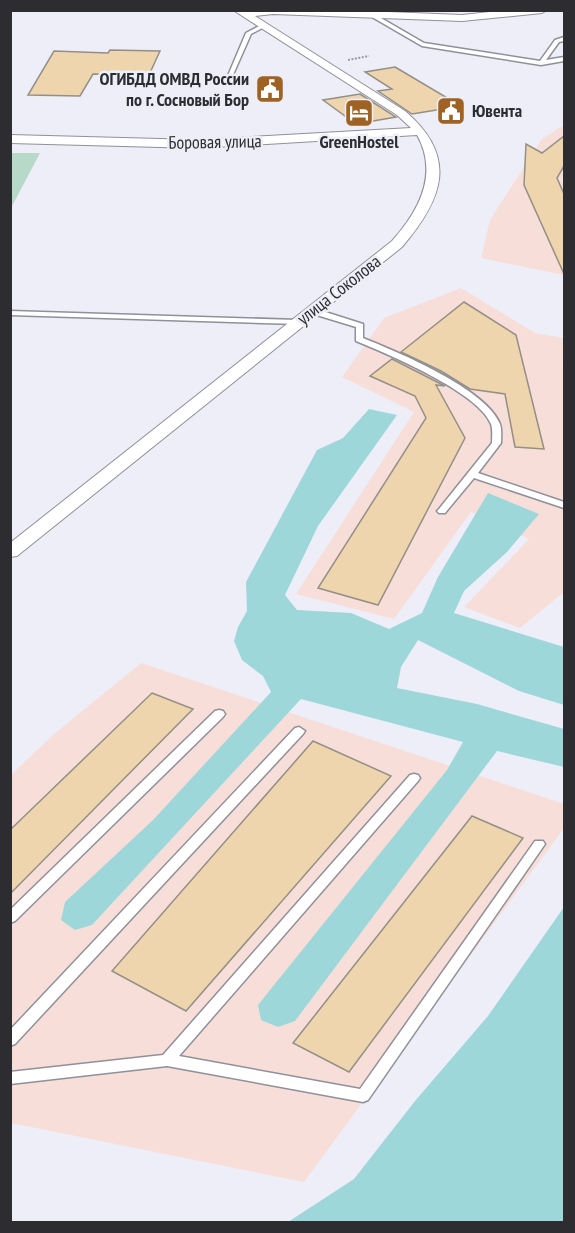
<svg xmlns="http://www.w3.org/2000/svg" width="575" height="1233" font-family="'PT Sans Narrow',sans-serif">
  <style>
    .industrial { fill: #f8ded9 }
    .green { fill: #b7dac8 }
    .water { fill: #9ed7da }
    .building { fill: #eed5ae; stroke: #948f87; stroke-width: 1.5 }
    .lines { fill: none; stroke-linecap: round; stroke-linejoin: round }
    .service-casing { stroke: #8f9099; stroke-width: 3 }
    .minor-casing { stroke: #8f9099; stroke-width: 2 }
    .path { stroke: #9a9aa2; stroke-width: 2; stroke-dasharray: 2 1.5; stroke-linecap: butt }
    .service { fill: #fff; fill-rule: evenodd }
    .minor { fill: #fff; fill-rule: evenodd }
    .labels { text-anchor: middle; stroke-width: 5; stroke-linejoin: round; paint-order: stroke }
    .far-poi-label { font-size: 18px; font-weight: bold; fill: #2d2d31; stroke: #edeef8; text-anchor: end }
    .far-street-label { font-size: 18px; fill: #2d2d31; stroke: #edeef8 }
  </style>
  <rect width="100%" height="100%" fill="#edeef8"/>
  <!-- industrial -->
  <g class="industrial">
    <path d="M564,125V275L481,258L490,220L542,139Z"/>
    <path d="M461,288L535,333L564,338V363L562,364L564,372V592L520,628L464,607L529,539L471,512L394,619L296,594L414,412L342,377L384,318Z"/>
    <path d="M141,663L564,804V828L304,1182L11,1123V775L53,735Z"/>
  </g>
  <!-- green -->
  <path class="green" d="M11,153H40L11,208L10,153Z"/>
  <!-- water -->
  <g class="water">
    <path d="M369,409L397,415L318,526L285,595L297,610L351,613L389,629L422,613L438,577L488,493L539,514L507,552L464,591L454,613L564,647V705L519,691L418,640L401,667L397,688L477,704L564,729V767L497,751L295,1021L278,1027L261,1020L258,1005L447,770L463,742L301,699L92,925L75,930L61,920L65,902L153,820L271,692L263,676L242,660L234,641L238,627L247,611L246,582L317,450L343,438Z"/>
    <path d="M564,907V1222H288L354,1179L415,1101L488,1016Z"/>
  </g>
  <!-- building -->
  <g class="building">
    <path d="M110,50L160,51L149,75L93,74L80,96L28,95L54,51L108,53Z"/>
    <path d="M395,67L461,106L412,114L378,91L392,89L365,72Z"/>
    <path d="M360,94L396,117L356,124L323,100Z"/>
    <path d="M564,136V166L557,178L564,194V274L524,185L526,144L542,153Z"/>
    <path d="M464,302L516,335L544,449L515,447L505,394L470,389L441,371L401,352Z"/>
    <path d="M392,359L445,386L436,385L465,438L378,605L318,588L426,418L415,396L370,376Z"/>
    <path d="M152,693L193,709L10,894V830Z"/>
    <path d="M313,741L391,776L186,1011L112,971Z"/>
    <path d="M472,816L523,838L349,1072L293,1043Z"/>
  </g>
  <g class="lines">
    <!-- service casing -->
    <g class="service-casing">
      <g id="service">
        <path d="M374,14L424,43L540,61L555,40L564,37V41L559,42L546,60L564,57V61L541,65L422,46L372,17Z"/>
        <path d="M261,25L266,26L251,34L232,77L227,78L246,33Z"/>
        <path d="M310,309H316L363,324V338C398,352 486,389 500,424C502,430 501,437 501,443L478,473L564,502V508L474,478L445,513H439L437,511L439,509L492,443C492,437 493,430 491,424C478,392 388,354 356,341V327L310,313Z"/>
        <path d="M10,311L298,320L302,322L298,324L10,315Z"/>
        <path d="M219,710L223,711L225,714L223,717L15,921L10,923V910L215,711Z"/>
        <path d="M299,727L305,731L303,734L15,1044L10,1046V1030L295,728Z"/>
        <path d="M414,774L418,775L420,778L418,781L179,1056L360,1089L535,841H543L545,844L543,847L368,1100L363,1102L167,1066L10,1084V1072L163,1055L410,775Z"/>
      </g>
    </g>
    <!-- minor casing -->
    <g class="minor-casing">
      <path id="minor" d="M233,10H339L462,15L508,10H547L542,13L462,21L273,14L255,16L405,111C459,157 443,199 402,247L17,556L10,557V543L392,241C419,211 439,174 417,135L198,148L10,143V135L198,140L411,128L397,115Z"/>
    </g>
    <!-- path -->
    <path class="path" d="M348,60L369,56"/>
    <!-- service -->
    <use href="#service" class="service"/>
    <!-- minor -->
    <use href="#minor" class="minor"/>
  </g>
  <!-- icons -->
  <defs>
    <g id="civic-square" transform="scale(1.5)"><rect x="-9" y="-9" width="18" height="18" rx="4" fill="#9e6224" stroke="#edeef8"/><path d="M-.6-6.5H3V-4.5H.6V-3L4-1V1h2V6H-6V1h2V-1L-.6-3ZM-1.2 2.5V6h2.4V2.5Z" fill="#fff"/></g>
    <g id="hotel-square" transform="scale(1.5)"><rect x="-9" y="-9" width="18" height="18" rx="4" fill="#9e6224" stroke="#edeef8"/><path d="M-6-4.5h1.5V1H6V5H4.5V3h-9V5H-6ZM-4 0a1.8 1.8 0 1 1 3.6 0ZM.5 0V-2.5h3Q6-2.5 6 0Z" fill="#fff"/></g>
  </defs>
  <g fill-rule="evenodd">
    <use href="#civic-square" x="270" y="89"/>
    <use href="#civic-square" x="451" y="111"/>
    <use href="#hotel-square" x="359" y="113"/>
  </g>
  <g class="labels">
    <!-- far-poi labels -->
    <g class="far-poi-label">
      <text x="249" y="85">ОГИБДД ОМВД России<tspan x="249" dy="21">по г. Сосновый Бор</tspan></text>
      <text x="472" y="117" text-anchor="start">Ювента</text>
      <text x="359" y="148" text-anchor="middle">GreenHostel</text>
    </g>
    <!-- far-street labels -->
    <g class="far-street-label">
      <text transform="translate(215 142) rotate(-1)" y="6">Боровая улица</text>
      <text transform="translate(339 290) rotate(-38)" y="6">улица Соколова</text>
    </g>
  </g>
  <!-- border -->
  <rect width="575" height="1233" fill="none" stroke="#2d2d31" stroke-width="24"/>
</svg>
